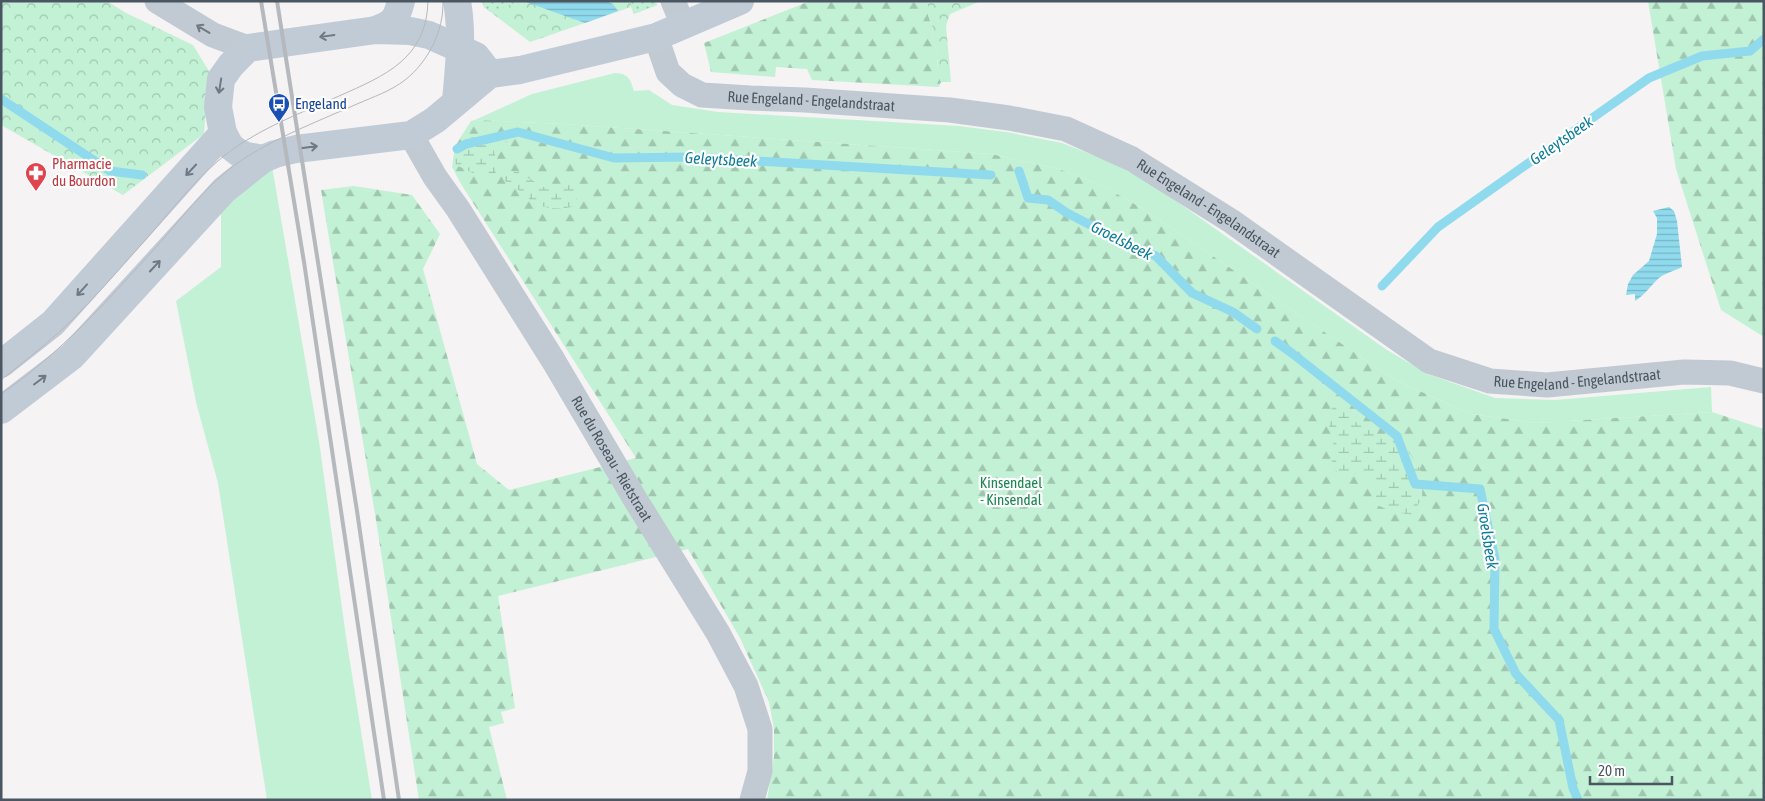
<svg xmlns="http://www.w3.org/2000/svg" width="1765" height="801" font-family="'Asap Condensed',sans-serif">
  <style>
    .grass { fill: #c3f1d5 }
    .forest { fill: url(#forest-firs) }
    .wetland { fill: url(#wetland-marsh) }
    .park { fill: url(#park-crowns) }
    .garden { fill: url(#garden-dots) }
    .water { fill: url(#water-rules) }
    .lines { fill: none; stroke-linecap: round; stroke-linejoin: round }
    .stream { stroke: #90daee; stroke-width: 9 }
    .street { stroke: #c1cad2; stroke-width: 25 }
    .secondary { stroke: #c1cbd6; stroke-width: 28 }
    .tram { stroke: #b5b8bd; stroke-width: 1 }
    .rail { stroke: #b5b8bd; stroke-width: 4 }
    .oneway { stroke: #6e7983 }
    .oneway2 { stroke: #6e7984 }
    .labels { text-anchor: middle; stroke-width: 4.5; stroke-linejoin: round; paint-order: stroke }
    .street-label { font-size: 15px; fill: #4a5661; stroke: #fff }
    .transit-label { font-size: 15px; fill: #164399; stroke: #fff; text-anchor: start }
    .health-label { font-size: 15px; fill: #be3a42; stroke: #fff; text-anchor: start }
    .park-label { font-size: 15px; fill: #17864f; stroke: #fff }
    .water-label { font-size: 16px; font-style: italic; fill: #0c7c9b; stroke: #fff }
  </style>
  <defs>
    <pattern id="forest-firs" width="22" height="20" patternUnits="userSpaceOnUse" patternTransform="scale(1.25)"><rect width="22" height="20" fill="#c3f1d5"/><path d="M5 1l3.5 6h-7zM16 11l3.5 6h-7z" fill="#a0c6b0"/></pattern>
    <pattern id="wetland-marsh" width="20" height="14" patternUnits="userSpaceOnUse" patternTransform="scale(1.25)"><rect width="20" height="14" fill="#c3f1d5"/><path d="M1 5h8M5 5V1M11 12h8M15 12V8" fill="none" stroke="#a0c6b0"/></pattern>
    <pattern id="park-crowns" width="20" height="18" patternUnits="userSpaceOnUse" patternTransform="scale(1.25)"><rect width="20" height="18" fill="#c3f1d5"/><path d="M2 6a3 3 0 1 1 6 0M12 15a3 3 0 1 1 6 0" fill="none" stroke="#a0c6b0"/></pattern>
    <pattern id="garden-dots" width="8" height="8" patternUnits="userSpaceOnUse" patternTransform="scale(1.25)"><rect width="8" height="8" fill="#c3f1d5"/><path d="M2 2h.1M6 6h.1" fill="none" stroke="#a0c6b0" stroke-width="1.8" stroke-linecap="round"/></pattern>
    <pattern id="water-rules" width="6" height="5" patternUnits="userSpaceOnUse" patternTransform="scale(1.25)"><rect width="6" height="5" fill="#90daee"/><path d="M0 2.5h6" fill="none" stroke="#78b4c4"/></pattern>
  </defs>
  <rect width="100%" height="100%" fill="#f5f3f3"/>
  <!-- grass -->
  <g class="grass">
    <path d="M615,73C629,74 630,79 634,91L649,90L672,105L718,112L959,126L1006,132L1062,143L1106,160L1149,182L1387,350L1428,374L1495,398L1555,400L1711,387L1712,412L1536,423L1471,414L1395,380L1145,210L1103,186L1059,169L991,154L563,124L475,120L532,94Z"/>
    <path d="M272,166L319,441L346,637L372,800H267L218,483L196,402L176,301L221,267V205Z"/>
  </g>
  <!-- forest -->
  <g class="forest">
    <path d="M810,1H929L928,15L933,29L932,39L938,53L937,67L941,82L939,87L812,80L807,69L776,67L775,77L711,72L704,43Z"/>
    <path d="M1648,1H1764V337L1721,310L1676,169Z"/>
    <path d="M475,120L563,124L991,154L1059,169L1103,186L1145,210L1395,380L1471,414L1536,423L1712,412L1764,429V800H767L774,757V729L769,702L740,638L688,549L498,596L515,708L501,712L504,723L489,727L507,800H419L376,520L321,190L354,186L412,195L440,234L423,269L477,464L509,490L636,458L461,184L452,167L455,146L471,121Z"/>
  </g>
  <!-- wetland -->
  <g class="wetland">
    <path d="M499,135L507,142L492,145C494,154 498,160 498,169L518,172L547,189L565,183L573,187L577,200V206C558,210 549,209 531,203L528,196L507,183L497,170L494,175L475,174L456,165L454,154L464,139L481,136Z"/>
    <path d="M1334,397L1354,421L1376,434L1403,447L1410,454L1423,474L1422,498L1412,515L1391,511L1370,502L1379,488L1361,469L1350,479L1330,467L1335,451L1329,425Z"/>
  </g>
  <!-- park -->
  <g class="park">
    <path d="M1,1H107L126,13L193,45L209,71L204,134L123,195L1,125Z"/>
    <path d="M482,1H655L657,5L634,14L631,7L530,42L484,7Z"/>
    <path d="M931,1H981L950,14L946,26L951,82H941L937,72L938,53L932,39L933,29L928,15V3Z"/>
  </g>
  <!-- garden -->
  <g class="garden">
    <path d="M482,1H521L490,12L484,7Z"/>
    <path d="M630,1H655L657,5L634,14Z"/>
  </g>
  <!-- water -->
  <g class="water">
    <path d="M523,1L608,2L613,4L618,11L585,23Z"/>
    <path d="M1669,207L1674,211L1677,221L1682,267C1674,271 1665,273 1659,278C1650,286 1645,295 1635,301V294L1626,295L1628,284L1633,275L1649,261L1657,234V218L1653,211Z"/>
  </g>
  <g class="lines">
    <!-- stream -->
    <g class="stream">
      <path d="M1,99L110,171L142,175"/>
      <path d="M457,149L466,144L518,132L614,158L690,157L991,175"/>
      <path d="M1019,171L1028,198L1048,200L1067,213L1133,247L1156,256L1192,293L1233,312L1257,329"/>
      <path d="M1382,286L1438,227L1649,78L1702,56L1750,51L1764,39"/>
      <path d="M1275,341L1293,354L1397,436L1415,484L1480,489L1495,559L1494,629L1516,674L1559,720L1573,788L1578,800"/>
    </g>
    <!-- street -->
    <g class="street">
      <path d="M157,1L213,35L248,48"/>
      <path d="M673,1L683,25"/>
      <path id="s1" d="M656,37L668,72L682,85L702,95L750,98L805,100L950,110L1009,118L1066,129L1132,159L1231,221L1429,361L1490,381L1547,385L1684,372L1730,373L1764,381"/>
      <path id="s2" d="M411,135L435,177L458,209L553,360L635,499L718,633L746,686L760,729V771L752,800"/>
    </g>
    <!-- secondary -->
    <g class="secondary">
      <path d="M376,30C393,23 396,21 401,1"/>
      <path d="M456,101C459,67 463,35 457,1"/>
      <path d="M263,159L247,156L239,153L230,146L223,133L218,107L221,79L231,65L248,48L376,30L410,31L429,35L476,56L490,74"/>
      <path d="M1,364L53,323L223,133"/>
      <path d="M1,410L72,356L224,190L263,159L275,154L296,149L411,135L435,120L490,74L520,70L656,37L740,1"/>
    </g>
    <!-- tram -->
    <g class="tram">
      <path d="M1,380C20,365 39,350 57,334C87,307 113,276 140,246C173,210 204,165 247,140C276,122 308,110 339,96C384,76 427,59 428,1"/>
      <path d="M1,394C61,353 108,300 157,246C185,214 212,178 248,156C282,135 321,120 357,104C373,97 391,91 405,80C428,62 444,31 443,1"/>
    </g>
    <!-- rail -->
    <g class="rail">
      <path d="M261,1L304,262L384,800"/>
      <path d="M277,1L357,511L399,800"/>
    </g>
  </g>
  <!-- one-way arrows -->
  <defs><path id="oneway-shaft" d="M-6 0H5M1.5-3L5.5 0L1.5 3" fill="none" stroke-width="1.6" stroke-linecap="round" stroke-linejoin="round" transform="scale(1.25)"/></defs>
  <use class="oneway" href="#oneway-shaft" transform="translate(203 29) rotate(-149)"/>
  <g class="oneway2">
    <use href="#oneway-shaft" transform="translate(327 36) rotate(172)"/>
    <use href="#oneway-shaft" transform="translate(220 86) rotate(99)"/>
    <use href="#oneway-shaft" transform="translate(310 147) rotate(-7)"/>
    <use href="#oneway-shaft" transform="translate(191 170) rotate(133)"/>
    <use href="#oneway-shaft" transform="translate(155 266) rotate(-47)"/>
    <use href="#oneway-shaft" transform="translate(82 290) rotate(132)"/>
    <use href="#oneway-shaft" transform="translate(40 380) rotate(-37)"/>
  </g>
  <!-- icons -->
  <defs>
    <g id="bus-pin" transform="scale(1.125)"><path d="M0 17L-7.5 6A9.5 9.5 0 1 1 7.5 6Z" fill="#1a4fb4" stroke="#fff"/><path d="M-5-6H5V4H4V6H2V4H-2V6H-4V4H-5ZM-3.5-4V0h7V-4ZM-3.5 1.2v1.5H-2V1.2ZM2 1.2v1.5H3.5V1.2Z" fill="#fff"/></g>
    <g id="pharmacy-pin" transform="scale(1.125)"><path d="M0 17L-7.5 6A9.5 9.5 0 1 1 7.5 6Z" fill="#e0444e" stroke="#fff"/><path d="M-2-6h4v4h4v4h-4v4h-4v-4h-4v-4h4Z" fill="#fff"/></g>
  </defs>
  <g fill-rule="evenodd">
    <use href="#bus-pin" x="279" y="104"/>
    <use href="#pharmacy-pin" x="36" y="173"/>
  </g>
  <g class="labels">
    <!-- street labels -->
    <g class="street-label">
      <text dy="5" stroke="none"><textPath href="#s1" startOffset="188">Rue Engeland - Engelandstraat</textPath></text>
      <text dy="5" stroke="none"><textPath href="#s1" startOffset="608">Rue Engeland - Engelandstraat</textPath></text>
      <text dy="5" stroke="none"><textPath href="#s1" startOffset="1028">Rue Engeland - Engelandstraat</textPath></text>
      <text dy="5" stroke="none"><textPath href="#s2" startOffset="381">Rue du Roseau - Rietstraat</textPath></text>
    </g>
    <!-- transit labels -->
    <g class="transit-label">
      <text x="295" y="109">Engeland</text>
    </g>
    <!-- health labels -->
    <g class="health-label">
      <text x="52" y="169">Pharmacie<tspan x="52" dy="17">du Bourdon</tspan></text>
    </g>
    <!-- park labels -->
    <g class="park-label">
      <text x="1011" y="488">Kinsendael<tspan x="1011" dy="17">- Kinsendal</tspan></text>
    </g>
    <!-- water labels -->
    <g class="water-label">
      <text transform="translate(1561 140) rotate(-35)" y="6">Geleytsbeek</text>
      <text transform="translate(721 159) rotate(3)" y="6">Geleytsbeek</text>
      <text transform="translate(1122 240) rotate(27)" y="6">Groelsbeek</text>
      <text transform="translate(1488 536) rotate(81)" y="6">Groelsbeek</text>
    </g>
  </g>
  <!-- border -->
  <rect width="1765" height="801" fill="none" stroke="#4a5661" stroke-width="5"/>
  <!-- scale -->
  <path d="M1590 776v8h82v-8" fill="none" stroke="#4a5661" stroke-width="2.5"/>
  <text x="1598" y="776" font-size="15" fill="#4a5661" stroke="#ffffff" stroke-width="4" paint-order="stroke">20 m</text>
</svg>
